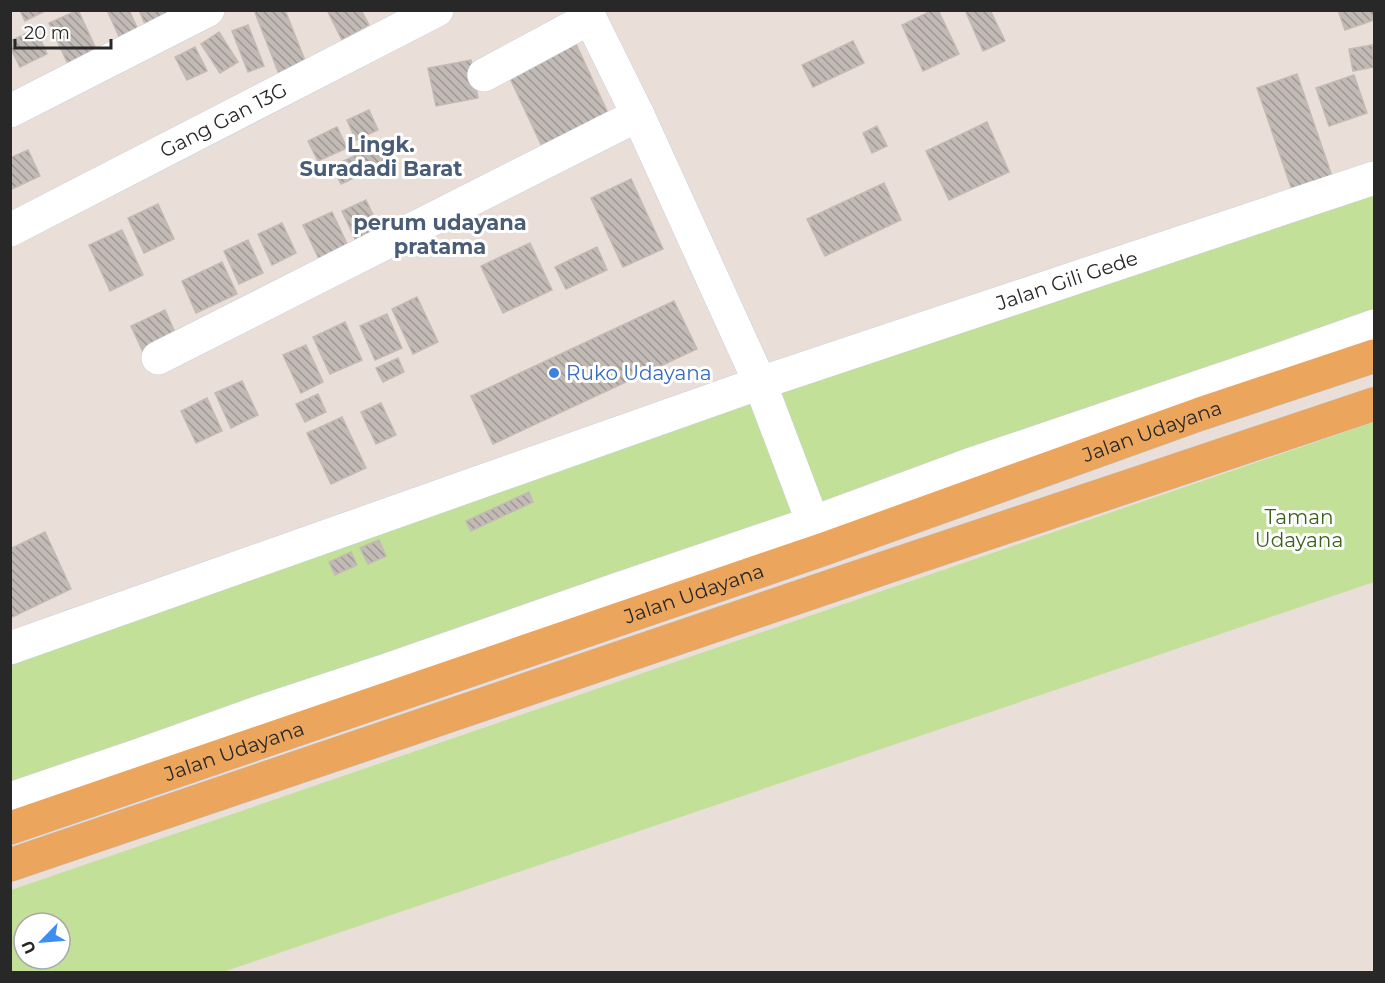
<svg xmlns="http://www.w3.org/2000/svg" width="1385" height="983" font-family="Montserrat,sans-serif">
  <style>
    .grass { fill: #c2e097; fill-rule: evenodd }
    .building { fill: url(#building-back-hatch); stroke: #c5bab3; stroke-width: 1.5 }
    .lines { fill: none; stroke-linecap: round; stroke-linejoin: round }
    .minor-casing { stroke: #c8d0da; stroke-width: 34 }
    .major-casing { stroke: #bebebe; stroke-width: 34 }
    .minor { stroke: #fff; stroke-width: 33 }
    .major { stroke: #eca55d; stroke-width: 33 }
    .shop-dot { fill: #3f7fe0; stroke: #fff; stroke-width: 2 }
    .labels { text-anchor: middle; stroke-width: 6; stroke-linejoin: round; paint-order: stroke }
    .street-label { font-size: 20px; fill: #282828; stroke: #fff }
    .shop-label { font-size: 20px; fill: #366cbe; stroke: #fff; text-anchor: start }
    .park-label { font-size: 20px; fill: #3c611b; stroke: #fff }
    .neighbourhood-label { font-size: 21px; font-weight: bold; fill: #4a5d76; stroke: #fff }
  </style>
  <defs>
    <pattern id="building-back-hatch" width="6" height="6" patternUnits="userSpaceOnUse" patternTransform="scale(1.5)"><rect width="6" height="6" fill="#c2bab5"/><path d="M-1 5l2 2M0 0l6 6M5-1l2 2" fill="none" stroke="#9e9793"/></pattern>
  </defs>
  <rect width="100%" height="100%" fill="#eaded9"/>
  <!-- grass -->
  <g class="grass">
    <path d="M1374,184V321L11,792L10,655Z"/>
    <path d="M1374,422V582L223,972H11V890ZM24,923H60V959H24Z"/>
  </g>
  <!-- building -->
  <g class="building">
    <path d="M20,10H47L25,21Z"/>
    <path d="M78,10L103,64L74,77L49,23Z"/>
    <path d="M107,10H129L139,32L121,41Z"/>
    <path d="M139,10H178L148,31Z"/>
    <path d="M254,10H285L306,63L279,74Z"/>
    <path d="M327,10H361L369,25L342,40Z"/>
    <path d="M933,10H938L959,54L923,71L902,25Z"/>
    <path d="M965,10H990L1005,41L983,51Z"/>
    <path d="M1338,10H1374V20L1345,30Z"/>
    <path d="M248,25L264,66L248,72L232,31Z"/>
    <path d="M36,29L47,54L20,67L10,47V41Z"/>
    <path d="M219,32L238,62L220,73L201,44Z"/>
    <path d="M853,41L864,63L813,87L802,65Z"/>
    <path d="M576,44L613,124L546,155L509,76Z"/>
    <path d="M1372,45L1374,67L1353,71L1349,49Z"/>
    <path d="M195,47L207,71L187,80L175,57Z"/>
    <path d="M471,60L478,98L436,106L428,68Z"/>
    <path d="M1297,74L1332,176L1292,190L1257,88Z"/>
    <path d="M1354,75L1367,113L1329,126L1316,88Z"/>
    <path d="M369,110L378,130L356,140L347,120Z"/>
    <path d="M987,122L1009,172L949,200L926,151Z"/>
    <path d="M877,126L887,146L872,153L863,133Z"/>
    <path d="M337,127L347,148L318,161L308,141Z"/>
    <path d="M381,144L389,162L341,184L332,166Z"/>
    <path d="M28,150L40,176L12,189L10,186V158Z"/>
    <path d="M631,179L663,249L623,267L591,198Z"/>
    <path d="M884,183L901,220L825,256L807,219Z"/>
    <path d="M366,200L380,230L356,241L342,211Z"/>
    <path d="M158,204L174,239L144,253L128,218Z"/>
    <path d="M332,212L348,246L319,259L303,225Z"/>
    <path d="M282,223L296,253L272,265L258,234Z"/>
    <path d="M122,230L143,275L110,291L89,245Z"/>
    <path d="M248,240L263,273L239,284L224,251Z"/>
    <path d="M530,243L552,290L503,313L481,266Z"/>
    <path d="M597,247L607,270L566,289L555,267Z"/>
    <path d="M222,262L237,294L196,313L182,281Z"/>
    <path d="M417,297L438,342L413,354L392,309Z"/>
    <path d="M674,301L697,349L493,444L471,396Z"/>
    <path d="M165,310L178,339L144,354L131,326Z"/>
    <path d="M387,314L402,348L375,360L360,326Z"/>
    <path d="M345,322L362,360L330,374L313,337Z"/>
    <path d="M306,345L323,382L301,393L283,355Z"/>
    <path d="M398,358L404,372L383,382L376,368Z"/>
    <path d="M242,381L258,415L231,428L215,393Z"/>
    <path d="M318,394L326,412L305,422L296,404Z"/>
    <path d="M207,398L222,431L196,443L181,411Z"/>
    <path d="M381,403L396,435L376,444L361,412Z"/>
    <path d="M342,417L366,468L331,484L307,433Z"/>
    <path d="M529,492L533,502L471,531L466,521Z"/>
    <path d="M45,532L71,589L10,618V549Z"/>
    <path d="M379,540L386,556L368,564L360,548Z"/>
    <path d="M351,552L357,565L335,575L329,562Z"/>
  </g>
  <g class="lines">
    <!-- minor casing -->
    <g class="minor-casing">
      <g id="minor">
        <path d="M586,10L638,115L760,383L821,544"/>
        <path d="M484,75L590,18"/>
        <path d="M10,111L208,10"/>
        <path id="s1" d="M10,230L437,10"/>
        <path d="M158,358L638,115"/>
        <path id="s2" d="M10,648L760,383L1374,178"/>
        <path d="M10,799L139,755L257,713L387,670L618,589L801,527L969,465L1255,368L1374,326"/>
      </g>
    </g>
    <!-- major casing -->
    <g class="major-casing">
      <g id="major">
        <path id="s3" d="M10,828L824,549L1200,414L1374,356"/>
        <path d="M10,865L890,566L1374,404"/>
      </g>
    </g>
    <!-- minor -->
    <use href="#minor" class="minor"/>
    <!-- major -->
    <use href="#major" class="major"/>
  </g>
  <!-- markers -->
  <circle class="shop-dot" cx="554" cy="373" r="6"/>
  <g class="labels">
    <!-- street labels -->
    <g class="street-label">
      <text dy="7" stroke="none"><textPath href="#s1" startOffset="240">Gang Gan 13G</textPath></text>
      <text dy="7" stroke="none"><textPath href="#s2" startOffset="1119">Jalan Gili Gede</textPath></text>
      <text dy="7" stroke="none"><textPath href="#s3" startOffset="1209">Jalan Udayana</textPath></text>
      <text dy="7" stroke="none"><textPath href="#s3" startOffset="723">Jalan Udayana</textPath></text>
      <text dy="7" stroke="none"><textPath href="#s3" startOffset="237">Jalan Udayana</textPath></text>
    </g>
    <!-- shop labels -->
    <g class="shop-label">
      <text x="566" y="380">Ruko Udayana</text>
    </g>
    <!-- park labels -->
    <g class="park-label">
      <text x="1299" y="524">Taman<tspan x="1299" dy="23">Udayana</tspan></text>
    </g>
    <!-- neighbourhood labels -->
    <g class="neighbourhood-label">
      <text x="381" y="152">Lingk.<tspan x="381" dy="24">Suradadi Barat</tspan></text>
      <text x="440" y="230">perum udayana<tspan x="440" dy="24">pratama</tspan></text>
    </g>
  </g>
  <!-- border -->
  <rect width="1385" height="983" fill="none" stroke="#282828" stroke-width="24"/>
  <!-- north arrow -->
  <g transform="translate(42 941) rotate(245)"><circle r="28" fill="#ffffff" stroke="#a9a9a9" stroke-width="1.5"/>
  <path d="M0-4.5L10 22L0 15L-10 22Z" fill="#3d8ef4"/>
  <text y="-9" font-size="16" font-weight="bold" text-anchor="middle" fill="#282828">U</text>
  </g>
  <!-- scale -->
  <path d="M15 39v9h96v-9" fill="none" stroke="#282828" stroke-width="3"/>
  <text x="24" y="39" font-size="18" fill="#282828" stroke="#ffffff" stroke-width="4.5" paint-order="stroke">20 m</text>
</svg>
